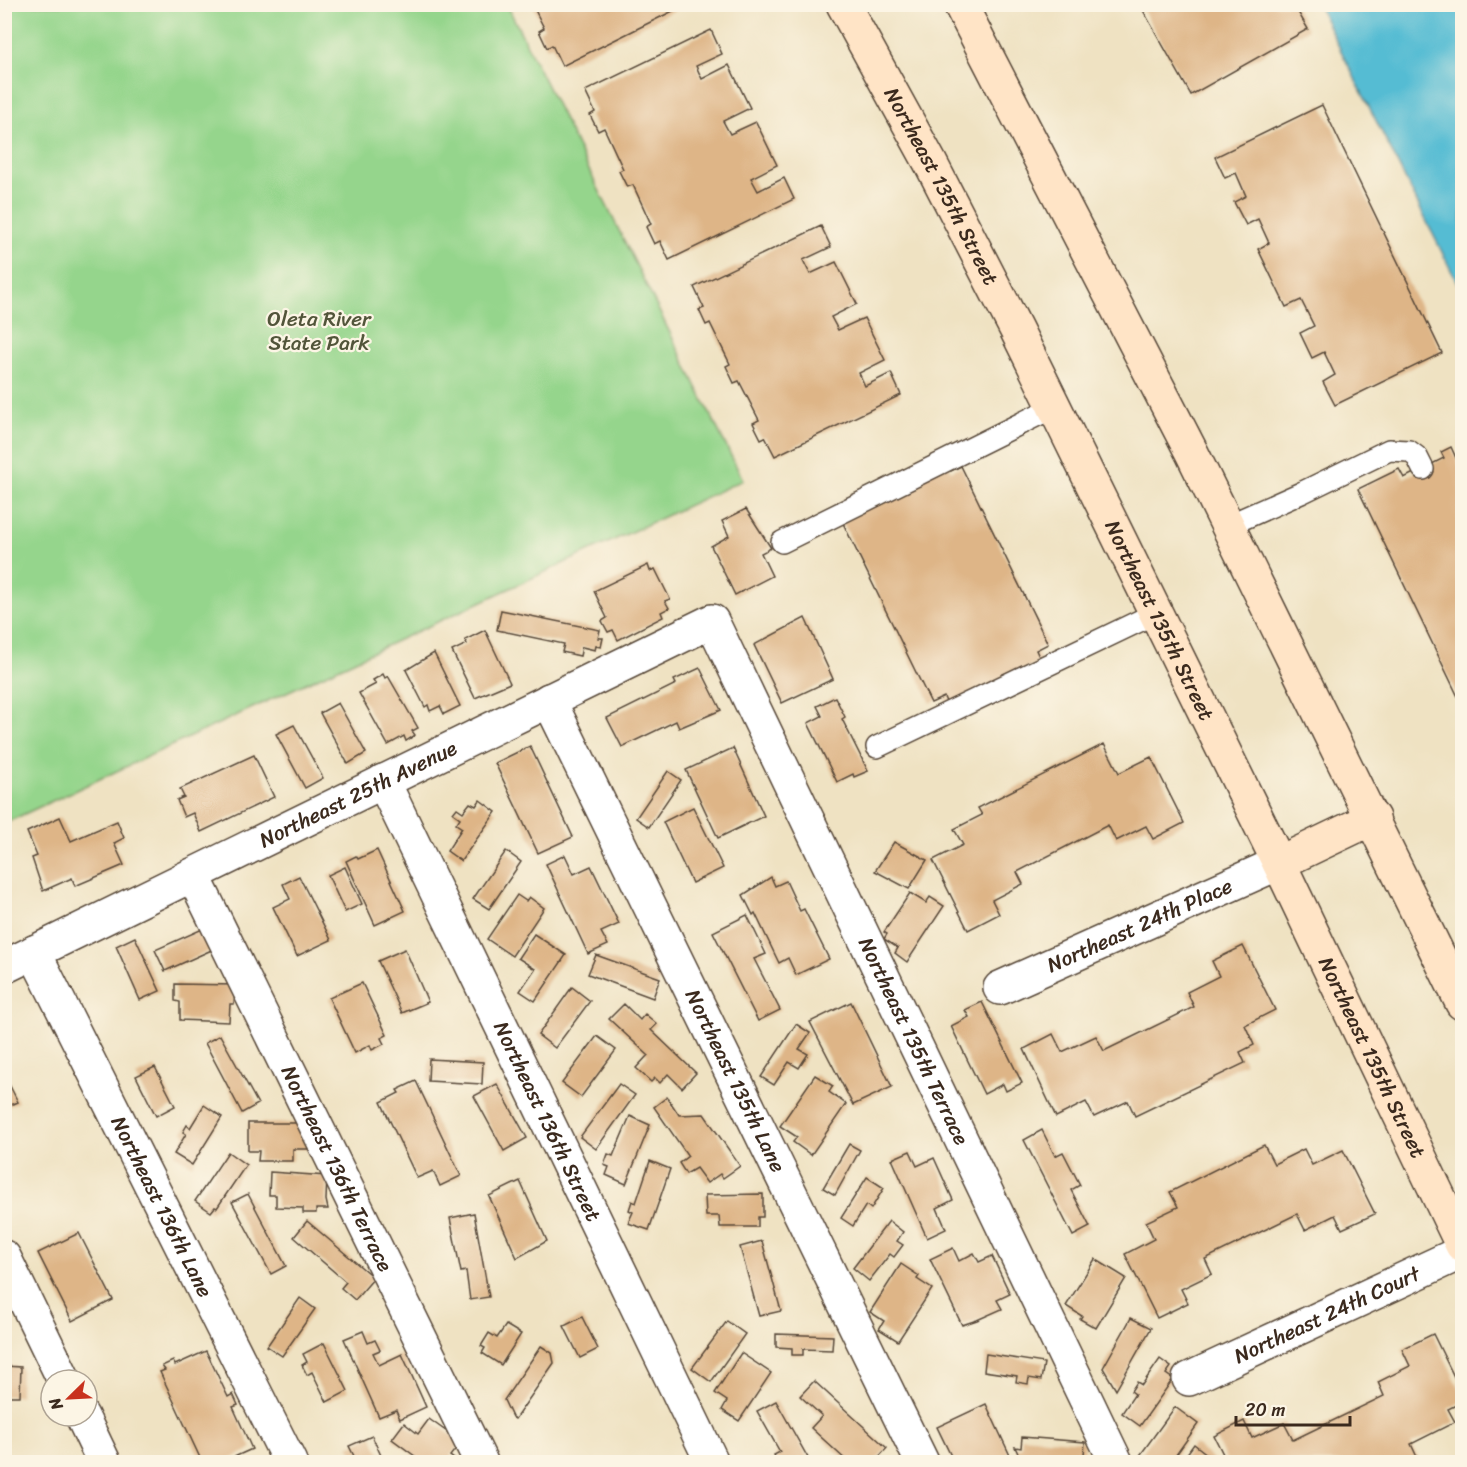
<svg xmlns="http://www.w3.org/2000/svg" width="1467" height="1467" font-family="Sriracha,sans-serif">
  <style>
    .green { fill: #95d58c; stroke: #688055; stroke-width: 1.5 }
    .water { fill: #55bcd3; stroke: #487378; stroke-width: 1.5 }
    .building { fill: #deb587 }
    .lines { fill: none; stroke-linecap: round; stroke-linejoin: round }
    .lane-casing { stroke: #564637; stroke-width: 24 }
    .street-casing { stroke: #564637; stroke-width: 36 }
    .secondary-casing { stroke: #564637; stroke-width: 36 }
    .lane { stroke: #fff; stroke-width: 21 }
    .street { stroke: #fff; stroke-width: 33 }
    .secondary { stroke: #ffe4c6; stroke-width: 33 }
    .labels { text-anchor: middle; stroke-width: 4.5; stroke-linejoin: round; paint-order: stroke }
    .street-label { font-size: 21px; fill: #3b2a1e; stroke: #fcf5e5 }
    .park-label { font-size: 21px; fill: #52553a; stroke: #fcf5e5 }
  </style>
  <rect width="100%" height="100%" fill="#fcf5e5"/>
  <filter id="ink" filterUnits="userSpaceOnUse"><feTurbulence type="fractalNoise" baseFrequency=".0167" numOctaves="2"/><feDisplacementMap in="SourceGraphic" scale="12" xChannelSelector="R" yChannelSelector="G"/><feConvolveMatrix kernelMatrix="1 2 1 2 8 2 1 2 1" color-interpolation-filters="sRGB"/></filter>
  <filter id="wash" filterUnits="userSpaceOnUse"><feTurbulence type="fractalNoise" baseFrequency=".008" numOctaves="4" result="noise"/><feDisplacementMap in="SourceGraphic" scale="24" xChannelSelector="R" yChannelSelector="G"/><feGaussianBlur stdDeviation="1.35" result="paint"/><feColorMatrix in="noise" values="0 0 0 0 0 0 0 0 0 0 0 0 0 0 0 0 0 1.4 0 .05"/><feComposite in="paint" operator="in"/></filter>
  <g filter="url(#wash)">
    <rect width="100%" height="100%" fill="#efe2c2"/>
    <!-- green -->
    <path class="green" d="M4,5H507L743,480L5,823Z"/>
    <!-- water -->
    <path class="water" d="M1318,5H1462V292Z"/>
    <g id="blocks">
      <!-- building -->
      <g class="building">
        <path d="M532,4H687L562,66L552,45L547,48L539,31L544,28Z"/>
        <path d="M1140,5H1294L1308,29L1191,95Z"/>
        <path d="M711,30L722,54L696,66L702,79L729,65L750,108L723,121L730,134L756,122L777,165L751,178L758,191L784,178L794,199L669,260L660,241L654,244L646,227L651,224L633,185L627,187L619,171L623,169L604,128L598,131L590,115L595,112L585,91Z"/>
        <path d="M1322,105L1442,353L1335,405L1323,382L1335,375L1324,352L1312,358L1300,333L1314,326L1301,300L1286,307L1258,249L1269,243L1258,219L1246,225L1234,202L1246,196L1236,173L1225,178L1215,157Z"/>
        <path d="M821,226L831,247L803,260L810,274L836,262L857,304L831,317L838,330L864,318L885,360L859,373L865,386L891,373L901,395L775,456L765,437L761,439L753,423L759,420L739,381L734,383L726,366L730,364L710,323L706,325L699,310L704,308L694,287Z"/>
        <path d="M1451,447L1462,471V705L1358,489L1399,469L1404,478L1444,458L1441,452Z"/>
        <path d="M946,461L951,471L961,466L1048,644L1036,650L1041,661L948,707L944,697L931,703L842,521Z"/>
        <path d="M746,509L771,548L761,553L772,576L735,595L711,546L729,536L722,521Z"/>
        <path d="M648,565L650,571L655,569L670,599L665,601L669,608L661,612L663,617L618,640L613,630L608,632L602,621L607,618L594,591Z"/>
        <path d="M501,610L600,630L598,638H603L601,647L596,646L595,650L582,647L580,656L562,652L564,644L497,630Z"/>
        <path d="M805,618L833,679L782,703L754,645Z"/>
        <path d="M485,630L510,683L475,698L452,651L467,644L465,640Z"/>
        <path d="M434,653L460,706L444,714L440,706L430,711L428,705L425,707L406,670Z"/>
        <path d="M700,668L721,710L679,728L676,721L622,747L607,718L676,684L674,680Z"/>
        <path d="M383,674L385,678L388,676L418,728L412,731L415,735L406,741L404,736L388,745L359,693L376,684L373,680Z"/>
        <path d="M835,697L845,717L842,719L868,771L854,777L853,774L837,782L808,723L822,716L817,706Z"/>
        <path d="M338,703L366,753L348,764L320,713Z"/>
        <path d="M294,725L323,778L305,788L276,734Z"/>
        <path d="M1104,744L1119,773L1151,757L1184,823L1153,839L1146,826L1116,841L1108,825L1017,872L1023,884L992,900L999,914L968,930L933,860L963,845L954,829L982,815L978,808Z"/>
        <path d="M530,746L573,837L538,853L495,763Z"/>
        <path d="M733,748L764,816L718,838L686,770Z"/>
        <path d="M254,755L274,797L201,832L193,813L184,817L177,800L184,797L180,789Z"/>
        <path d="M668,771L681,780L649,827L636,818Z"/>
        <path d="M480,800L496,812L461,861L447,851L462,828L456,824L460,818L453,813L457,808L463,812L470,803L476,806Z"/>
        <path d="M693,807L723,868L692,883L663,822Z"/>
        <path d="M60,817L71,841L117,821L124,838L114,843L124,865L75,886L72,878L43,891L32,858L37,856L27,832Z"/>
        <path d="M894,842L927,860L909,889L875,871Z"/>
        <path d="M377,850L405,911L375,925L346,861L356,856L358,859Z"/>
        <path d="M506,851L521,862L489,909L473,899Z"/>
        <path d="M565,855L574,874L591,866L619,924L601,932L608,945L588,954L546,864Z"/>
        <path d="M345,867L362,904L345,912L328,875Z"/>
        <path d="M299,876L331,940L297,956L273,907L290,899L283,884Z"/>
        <path d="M771,877L775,886L786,881L800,911L804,909L829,959L796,975L788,958L779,963L755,913L753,915L743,895Z"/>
        <path d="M910,893L926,903L930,897L944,906L907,962L895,953L898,948L884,939L887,934L884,932Z"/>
        <path d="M517,895L526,901L529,897L544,908L512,956L487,939Z"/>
        <path d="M747,915L766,954L754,959L780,1010L758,1021L713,932Z"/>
        <path d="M207,927L216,948L165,971L155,950Z"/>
        <path d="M534,934L566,955L535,1001L520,991L535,969L518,958Z"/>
        <path d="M135,937L160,991L140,1000L116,946Z"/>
        <path d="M1243,946L1275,1010L1245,1025L1254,1045L1240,1052L1245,1063L1135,1116L1128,1101L1094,1117L1086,1102L1056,1117L1024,1049L1053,1034L1062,1052L1096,1036L1104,1051L1194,1007L1187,992L1219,976L1212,961Z"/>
        <path d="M405,949L428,1002L402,1013L378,961Z"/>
        <path d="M596,955L660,978L653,998L588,974Z"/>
        <path d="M362,983L387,1035L381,1038L384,1044L372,1050L370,1045L355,1053L329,998Z"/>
        <path d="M175,984L235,985L234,1004H230L229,1022L180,1020V1002L175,1001Z"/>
        <path d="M572,987L590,1001L555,1048L538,1035Z"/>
        <path d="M851,1002L892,1087L853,1105L810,1022Z"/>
        <path d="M982,1002L1022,1083L1006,1091L1003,1084L984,1094L951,1026L969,1017L965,1010Z"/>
        <path d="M624,1004L640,1020L645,1014L657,1024L651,1030L696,1073L682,1088L668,1074L660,1083L655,1078L651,1082L636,1068L648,1055L609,1019Z"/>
        <path d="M796,1024L810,1033L799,1049L808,1054L799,1068L789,1062L774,1085L761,1077Z"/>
        <path d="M220,1035L258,1104L242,1113L205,1043Z"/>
        <path d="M597,1036L616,1050L581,1097L562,1083Z"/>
        <path d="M429,1059L483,1062L482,1084L428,1081Z"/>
        <path d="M155,1067L175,1106L156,1116L136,1076Z"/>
        <path d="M4,1074L18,1102L4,1108Z"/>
        <path d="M815,1075L833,1086L829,1092L846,1104L811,1155L793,1142L797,1137L780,1126Z"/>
        <path d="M416,1081L461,1176L440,1186L433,1171L417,1178L381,1102L399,1093L397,1090Z"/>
        <path d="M497,1084L527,1138L504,1151L474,1096Z"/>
        <path d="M619,1084L635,1095L596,1149L580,1137Z"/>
        <path d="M667,1097L679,1115L704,1114L740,1166L723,1178L720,1174L707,1183L696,1168L686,1174L679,1163L688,1156L654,1107Z"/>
        <path d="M204,1105L222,1117L192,1165L174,1154L186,1134L183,1132L187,1125L190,1128Z"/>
        <path d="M630,1116L650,1125L626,1184L606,1175L609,1167L604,1165L608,1154L613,1156Z"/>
        <path d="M248,1123H313L312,1149H293V1161H258L259,1151H248Z"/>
        <path d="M1042,1130L1055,1156L1063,1152L1080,1185L1071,1190L1090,1227L1073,1236L1024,1140Z"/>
        <path d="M849,1144L860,1150L835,1195L823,1188Z"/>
        <path d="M1264,1145L1274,1164L1304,1149L1312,1165L1343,1150L1375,1214L1342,1229L1335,1215L1305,1230L1297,1214L1205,1259L1212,1274L1181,1289L1188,1303L1157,1318L1125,1254L1154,1239L1146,1222L1178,1207L1170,1192Z"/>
        <path d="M910,1151L917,1166L934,1158L953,1200L937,1208L946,1229L927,1238L892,1159Z"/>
        <path d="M228,1152L246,1165L217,1208L215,1207L211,1212L195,1201Z"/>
        <path d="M650,1161L670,1169L649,1230L628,1223L633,1212L629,1210L632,1201L636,1203Z"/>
        <path d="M270,1172L327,1176L326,1200L328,1209H316V1213H303V1208L276,1207V1195H269Z"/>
        <path d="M867,1177L884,1188L871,1209L866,1205L853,1226L841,1218Z"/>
        <path d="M520,1181L547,1241L517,1258L489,1196Z"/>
        <path d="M248,1194L286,1266L271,1274L232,1202Z"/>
        <path d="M763,1194V1217H758V1227H720L719,1216H706L705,1195Z"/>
        <path d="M474,1213L489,1297L470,1300L466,1271L461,1272L450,1218Z"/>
        <path d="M307,1221L374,1278L355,1300L341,1288L346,1282L294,1237Z"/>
        <path d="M889,1221L903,1232L897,1241L903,1245L894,1257L890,1254L869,1281L853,1268Z"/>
        <path d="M79,1233L113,1300L72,1321L38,1253Z"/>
        <path d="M762,1241L781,1311L759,1316L740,1247Z"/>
        <path d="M953,1248L959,1261L974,1253L979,1262L992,1256L1010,1294L997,1300L1002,1309L977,1320L962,1325L930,1259Z"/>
        <path d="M1095,1259L1126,1278L1096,1328L1080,1319L1082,1316L1066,1306Z"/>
        <path d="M901,1264L919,1276L917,1279L932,1289L898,1341L879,1329L884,1321L870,1312Z"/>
        <path d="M300,1298L315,1309L282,1356L267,1346Z"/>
        <path d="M582,1317L598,1349L580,1358L564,1326Z"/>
        <path d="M1131,1318L1151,1328L1116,1390L1103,1368Z"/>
        <path d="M727,1321L745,1334L711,1382L692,1368Z"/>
        <path d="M506,1325L521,1334L501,1365L482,1353L485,1348L481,1346L489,1333L497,1338Z"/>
        <path d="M363,1331L368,1343L375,1340L380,1350L373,1353L379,1365L402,1354L426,1407L400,1419L396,1410L379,1417L344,1339Z"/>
        <path d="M776,1334L833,1336L832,1350L803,1349V1355H792V1348L776,1347Z"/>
        <path d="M1433,1334L1462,1393V1402L1448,1409L1455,1422L1411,1444L1418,1459L1411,1462H1227L1214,1436L1244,1421L1252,1438L1284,1423L1293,1440L1384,1396L1378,1382L1410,1366L1402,1349Z"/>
        <path d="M324,1343L348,1391L327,1402L312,1372L307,1375L302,1365L307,1362L303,1354Z"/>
        <path d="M541,1346L552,1353L554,1363L515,1419L512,1417L504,1400Z"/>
        <path d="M206,1351L228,1397L233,1394L238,1405L233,1407L252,1449L223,1462H202L160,1372L165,1370L162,1366L173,1361L175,1365Z"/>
        <path d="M741,1353L771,1373L739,1421L722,1410L727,1401L715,1393Z"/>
        <path d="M986,1354L1044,1363L1041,1380L1029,1378L1028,1384L1016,1382L1017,1376L984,1371Z"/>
        <path d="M1160,1359L1171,1367L1166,1374L1173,1379L1140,1426L1122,1413L1135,1394L1131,1391L1137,1382L1142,1385Z"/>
        <path d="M4,1366L21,1367L20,1396H4Z"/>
        <path d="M814,1381L887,1448L874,1462L869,1460L848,1462L811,1428L822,1416L800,1396Z"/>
        <path d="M776,1401L808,1458L800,1462H778L774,1455L780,1452L757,1411Z"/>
        <path d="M986,1404L1013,1462H954L937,1427Z"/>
        <path d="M1175,1407L1198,1424L1171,1462H1144L1138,1458Z"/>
        <path d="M429,1419L461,1442L450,1456L458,1462H423L392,1439L404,1423L418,1434Z"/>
        <path d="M372,1436L384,1462H357L349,1446Z"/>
        <path d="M1022,1437L1085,1442L1084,1455H1087L1086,1462H1022L1015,1447L1021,1448Z"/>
        <path d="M1194,1444L1213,1459L1211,1462H1181Z"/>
      </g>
    </g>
  </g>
  <g filter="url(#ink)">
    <use href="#blocks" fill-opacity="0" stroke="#564637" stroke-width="1.5"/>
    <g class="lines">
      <!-- lane casing -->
      <g class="lane-casing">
        <g id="lane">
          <path d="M1229,525L1301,493L1389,450L1409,451L1417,457L1423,469"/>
          <path d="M782,542L1054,407"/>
          <path d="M877,747L1156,613"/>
        </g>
      </g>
      <!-- street casing -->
      <g class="street-casing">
        <g id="street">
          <path id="s1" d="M549,700L922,1462"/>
          <path id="s2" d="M383,781L712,1462"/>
          <path id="s3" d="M193,875L481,1462"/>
          <path id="s4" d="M34,952L290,1462"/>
          <path id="s5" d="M4,967L712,621L1116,1462"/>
          <path id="s6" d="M1000,988L1279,863"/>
          <path d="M4,1257L64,1380"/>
          <path id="s7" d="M1189,1379L1462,1252"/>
          <path d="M82,1416L104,1462"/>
        </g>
      </g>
      <!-- secondary casing -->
      <g class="secondary-casing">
        <g id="secondary">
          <path id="s8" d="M843,4L931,164L1016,329L1279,863L1462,1245"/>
          <path d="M960,4L1192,453L1462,1003"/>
          <path d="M1279,863L1373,818"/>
        </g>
      </g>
      <!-- lane -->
      <use href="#lane" class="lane"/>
      <!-- street -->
      <use href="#street" class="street"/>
      <!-- secondary -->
      <use href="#secondary" class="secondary"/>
    </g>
  </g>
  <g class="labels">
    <!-- street labels -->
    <g class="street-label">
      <text dy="7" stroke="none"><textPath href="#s8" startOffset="207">Northeast 135th Street</textPath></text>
      <text dy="7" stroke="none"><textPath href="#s8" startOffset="693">Northeast 135th Street</textPath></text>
      <text dy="7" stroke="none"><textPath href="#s5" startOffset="394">Northeast 25th Avenue</textPath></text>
      <text dy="7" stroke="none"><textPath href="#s6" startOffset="153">Northeast 24th Place</textPath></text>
      <text dy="7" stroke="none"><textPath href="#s5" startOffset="1254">Northeast 135th Terrace</textPath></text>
      <text dy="7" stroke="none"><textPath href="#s8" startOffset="1179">Northeast 135th Street</textPath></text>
      <text dy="7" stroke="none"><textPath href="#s1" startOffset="424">Northeast 135th Lane</textPath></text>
      <text dy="7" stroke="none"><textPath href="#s2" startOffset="378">Northeast 136th Street</textPath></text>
      <text dy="7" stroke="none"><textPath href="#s3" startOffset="327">Northeast 136th Terrace</textPath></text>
      <text dy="7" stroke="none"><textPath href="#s4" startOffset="285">Northeast 136th Lane</textPath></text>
      <text dy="7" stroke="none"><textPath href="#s7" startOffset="152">Northeast 24th Court</textPath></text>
    </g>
    <!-- park labels -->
    <g class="park-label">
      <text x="319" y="326">Oleta River<tspan x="319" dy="24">State Park</tspan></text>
    </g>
  </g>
  <!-- margin -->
  <rect width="1467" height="1467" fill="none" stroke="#fcf5e5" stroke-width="24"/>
  <!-- north arrow -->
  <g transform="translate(69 1398) rotate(246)"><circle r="28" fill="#fcf5e5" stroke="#afa495" stroke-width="1.5"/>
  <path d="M0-4.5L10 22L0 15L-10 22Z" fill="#c8321e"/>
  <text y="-9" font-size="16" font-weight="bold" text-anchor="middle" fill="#3b2a1e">N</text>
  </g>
  <!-- scale -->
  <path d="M1236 1416v9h114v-9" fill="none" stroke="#3b2a1e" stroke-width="3"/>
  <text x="1245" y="1416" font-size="18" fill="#3b2a1e" stroke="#fcf5e5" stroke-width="4.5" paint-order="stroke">20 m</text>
</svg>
